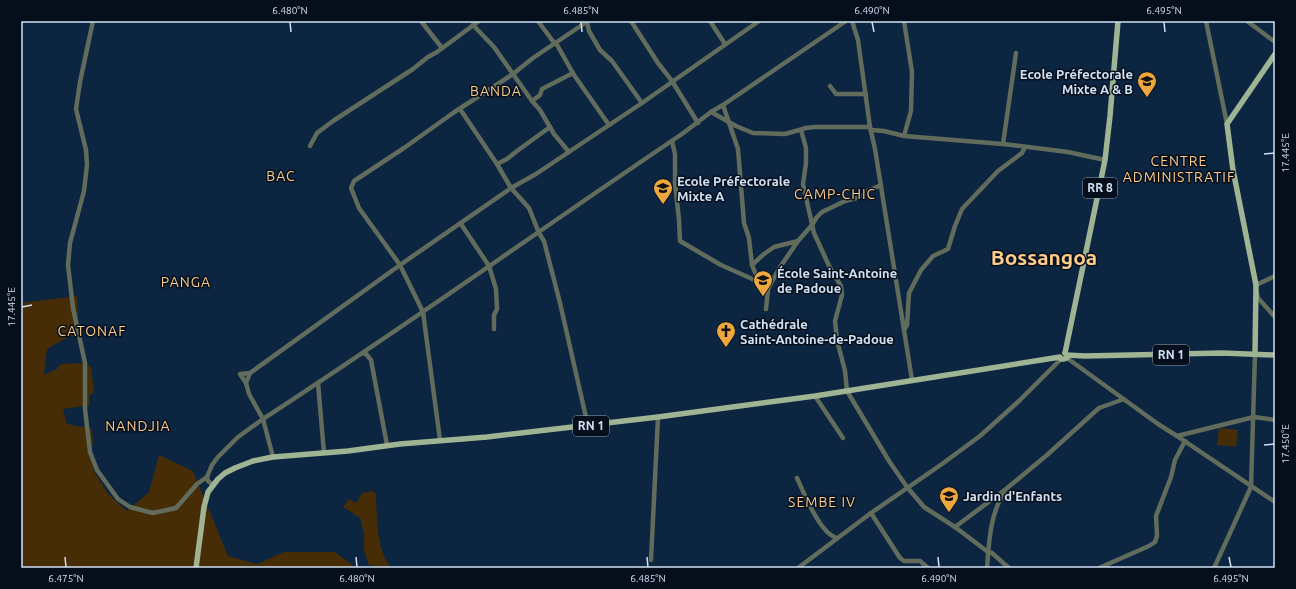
<svg xmlns="http://www.w3.org/2000/svg" width="1296" height="589" font-family="Ubuntu,sans-serif">
  <style>
    .green { fill: #472d05 }
    .lines { fill: none; stroke-linecap: round; stroke-linejoin: round }
    .minor { stroke: #626c5c; stroke-width: 4.5 }
    .major { stroke: #9fb492; stroke-width: 5.5 }
    .ticks { fill: none; stroke: #d1e1f3; stroke-width: 1.5 }
    .labels { text-anchor: middle; stroke-width: 3; stroke-linejoin: round; paint-order: stroke }
    .shield { fill: #050e1b; stroke: #94a2b2; stroke-width: 1 }
    .shield-label { font-size: 12px; font-weight: bold; fill: #d1e1f3 }
    .poi-label { font-size: 13px; font-weight: bold; fill: #d1e1f3; stroke: #050e1b; text-anchor: start }
    .neighbourhood-label { font-size: 14px; letter-spacing: 1px; fill: #fecc8b; stroke: #050e1b }
    .town-label { font-size: 21px; font-weight: bold; fill: #fecc8b; stroke: #050e1b }
    .neatline { fill: none; stroke: #d1e1f3; stroke-width: 1.5 }
    .ticks-label { font-size: 10px; text-anchor: middle; fill: #d1e1f3 }
  </style>
  <rect width="100%" height="100%" fill="#0c2541"/>
  <!-- green -->
  <g class="green">
    <path d="M77,296L79,336H70L47,349L44,375L57,369L61,364L85,363L91,367L94,392L89,396L90,405L63,409L66,423C75,427 83,426 92,429L93,445L87,449L95,473L108,494L127,511L149,492L159,455L193,471L228,556L257,564L284,552H335L356,568H26L21,566V303Z"/>
    <path d="M1219,428L1238,430L1236,447L1217,445Z"/>
    <path d="M373,491L376,494C377,519 376,548 391,568H373L372,564L369,566L364,550V533L360,518L343,507L349,499L356,503L362,493Z"/>
  </g>
  <g class="lines">
    <!-- minor -->
    <g class="minor">
      <path d="M93,21L80,82L76,109L86,150L87,165L84,191L70,243L68,265L73,308L85,363V409L90,452L97,470L118,499L130,507L153,513L176,508L197,484L207,477L212,465L218,457L238,437L263,419C405,327 542,228 682,134L711,112L723,105L846,21"/>
      <path d="M421,21L442,48"/>
      <path d="M538,21L555,44"/>
      <path d="M631,21L658,63L672,81L698,123"/>
      <path d="M710,21L725,44"/>
      <path d="M852,21L858,40L870,127L875,149L912,380"/>
      <path d="M1206,21L1227,124"/>
      <path d="M1247,21L1275,42"/>
      <path d="M587,22L589,31L600,50L612,61L642,103"/>
      <path d="M473,25L494,47L513,74"/>
      <path d="M556,43L574,75L609,125"/>
      <path d="M513,74L532,101L540,110L554,134L569,152"/>
      <path d="M830,86L836,94H866"/>
      <path d="M532,101L540,95L542,89L573,73"/>
      <path d="M723,105L738,149L744,223L749,238L752,265L759,282L768,289"/>
      <path d="M460,109L497,164L511,188L529,208L539,233L544,241L560,303L588,426"/>
      <path d="M711,112L736,126L753,133L785,134L806,128L814,127H870"/>
      <path d="M801,130L806,148V163L803,184L814,233L830,268L841,286L842,295L835,321L837,340L845,371L847,391L889,461L907,487L924,507L955,527L988,552L992,553L1009,568"/>
      <path d="M871,130L884,131L904,136L1003,144L1068,152L1105,160"/>
      <path d="M904,136L911,111L912,72L904,21"/>
      <path d="M672,141L675,154V183L679,220L680,241L721,265L759,282"/>
      <path d="M1003,144L1016,53"/>
      <path d="M310,146L317,133L333,121L413,69L428,57L437,52L479,21"/>
      <path d="M497,164L507,159L517,151L550,127"/>
      <path d="M461,224L489,266L496,289L497,309L494,315V329"/>
      <path d="M752,265L764,254L774,247L798,241"/>
      <path d="M1256,285L1275,276"/>
      <path d="M1257,293L1258,298L1275,317"/>
      <path d="M766,309L768,289L780,267L798,241L812,225L817,217L822,212L845,201L860,197L870,190L881,185"/>
      <path d="M904,330L907,325L909,293L921,270L933,256L948,249L955,226L962,209L998,171L1022,153L1025,147"/>
      <path d="M363,353L366,354L371,360L387,445"/>
      <path d="M1067,358L1158,424L1177,436L1275,502"/>
      <path d="M246,383L240,374L250,373"/>
      <path d="M318,383L324,453"/>
      <path d="M815,396L843,438"/>
      <path d="M1177,436L1254,417L1275,420"/>
      <path d="M440,440L423,312L400,265L359,208L351,188L354,181L404,148L453,113L513,74L533,58L588,21"/>
      <path d="M273,457L263,419L249,394L246,383L250,373L400,265L511,188L536,174L642,103L759,21"/>
      <path d="M207,477L208,481L213,485"/>
      <path d="M797,478C804,493 820,534 837,538"/>
      <path d="M871,513L900,558L904,561H920L928,568"/>
      <path d="M955,527L1006,489L1047,455L1099,408L1124,399"/>
      <path d="M651,560L658,417"/>
      <path d="M798,568L871,513L942,464L980,436L1019,401L1061,359"/>
      <path d="M987,568C989,542 990,515 1004,492"/>
      <path d="M1099,568L1149,546L1155,542L1157,536L1156,516L1171,477L1175,460L1185,441"/>
      <path d="M1214,568L1251,487L1255,354"/>
    </g>
    <!-- major -->
    <g class="major">
      <path d="M1065,353L1105,160L1110,116L1118,21"/>
      <path d="M1065,353L1067,355L1085,356L1222,353L1275,355"/>
      <path d="M1255,354L1256,285L1233,170L1227,124L1275,54"/>
      <path d="M196,568L204,507L208,492L218,479L225,473L235,468L253,461L273,457L348,451L400,444L487,437L658,417L815,396L1060,357L1061,359H1064L1067,358V355"/>
    </g>
  </g>
  <!-- ticks -->
  <path class="ticks" d="M290,22L291,32M581,22L582,32M872,22L874,32M1164,22L1165,32M1264,154L1274,153M22,307L32,305M1264,445L1274,444M65,557L66,567M356,557L357,567M647,557L648,567M938,557L939,567M1229,557L1231,567"/>
  <!-- icons -->
  <defs>
    <g id="school-pin" transform="scale(1)"><path d="M0 17L-7.5 6A9.5 9.5 0 1 1 7.5 6Z" fill="#eea73c" stroke="#050e1b"/><path d="M0-5L7-2L0 1L-7-2ZM-4 1L0 2.5L4 1V4Q0 6-4 4Z" fill="#111"/></g>
    <g id="church-pin" transform="scale(1)"><path d="M0 17L-7.5 6A9.5 9.5 0 1 1 7.5 6Z" fill="#eea73c" stroke="#050e1b"/><path d="M-1.2-6h2.4v3.5h3.3v2.4h-3.3V6h-2.4V-.1h-3.3v-2.4h3.3Z" fill="#111"/></g>
  </defs>
  <g fill-rule="evenodd">
    <use href="#school-pin" x="1147" y="81"/>
    <use href="#school-pin" x="663" y="188"/>
    <use href="#school-pin" x="763" y="280"/>
    <use href="#church-pin" x="726" y="331"/>
    <use href="#school-pin" x="949" y="496"/>
  </g>
  <g class="labels">
    <!-- shield labels -->
    <g class="shield">
      <rect x="1083" y="178" width="34" height="20" rx="3"/>
      <rect x="1153" y="345" width="36" height="20" rx="3"/>
      <rect x="573" y="416" width="36" height="20" rx="3"/>
    </g>
    <g class="shield-label">
      <text x="1100" y="192">RR 8</text>
      <text x="1171" y="359">RN 1</text>
      <text x="591" y="430">RN 1</text>
    </g>
    <!-- poi labels -->
    <g class="poi-label">
      <text x="1133" y="79" text-anchor="end">Ecole Préfectorale<tspan x="1133" dy="15">Mixte A &amp; B</tspan></text>
      <text x="677" y="186">Ecole Préfectorale<tspan x="677" dy="15">Mixte A</tspan></text>
      <text x="777" y="278">École Saint-Antoine<tspan x="777" dy="15">de Padoue</tspan></text>
      <text x="740" y="329">Cathédrale<tspan x="740" dy="15">Saint-Antoine-de-Padoue</tspan></text>
      <text x="963" y="501">Jardin d'Enfants</text>
    </g>
    <!-- neighbourhood labels -->
    <g class="neighbourhood-label">
      <text x="496" y="96">BANDA</text>
      <text x="1179" y="166">CENTRE<tspan x="1179" dy="16">ADMINISTRATIF</tspan></text>
      <text x="281" y="181">BAC</text>
      <text x="835" y="199">CAMP-CHIC</text>
      <text x="186" y="287">PANGA</text>
      <text x="92" y="336">CATONAF</text>
      <text x="138" y="431">NANDJIA</text>
      <text x="822" y="507">SEMBE IV</text>
    </g>
    <!-- town labels -->
    <g class="town-label">
      <text x="1044" y="265">Bossangoa</text>
    </g>
  </g>
  <!-- border -->
  <rect width="1296" height="589" fill="none" stroke="#050e1b" stroke-width="44"/>
  <rect x="22" y="22" width="1252" height="545" class="neatline"/>
  <g class="ticks-label">
    <text x="290" y="14">6.480°N</text>
    <text x="581" y="14">6.485°N</text>
    <text x="872" y="14">6.490°N</text>
    <text x="1164" y="14">6.495°N</text>
    <text transform="translate(1285 153) rotate(-90)" y="4">17.445°E</text>
    <text transform="translate(11 307) rotate(-90)" y="4">17.445°E</text>
    <text transform="translate(1285 444) rotate(-90)" y="4">17.450°E</text>
    <text x="66" y="582">6.475°N</text>
    <text x="357" y="582">6.480°N</text>
    <text x="648" y="582">6.485°N</text>
    <text x="939" y="582">6.490°N</text>
    <text x="1231" y="582">6.495°N</text>
  </g>
</svg>
